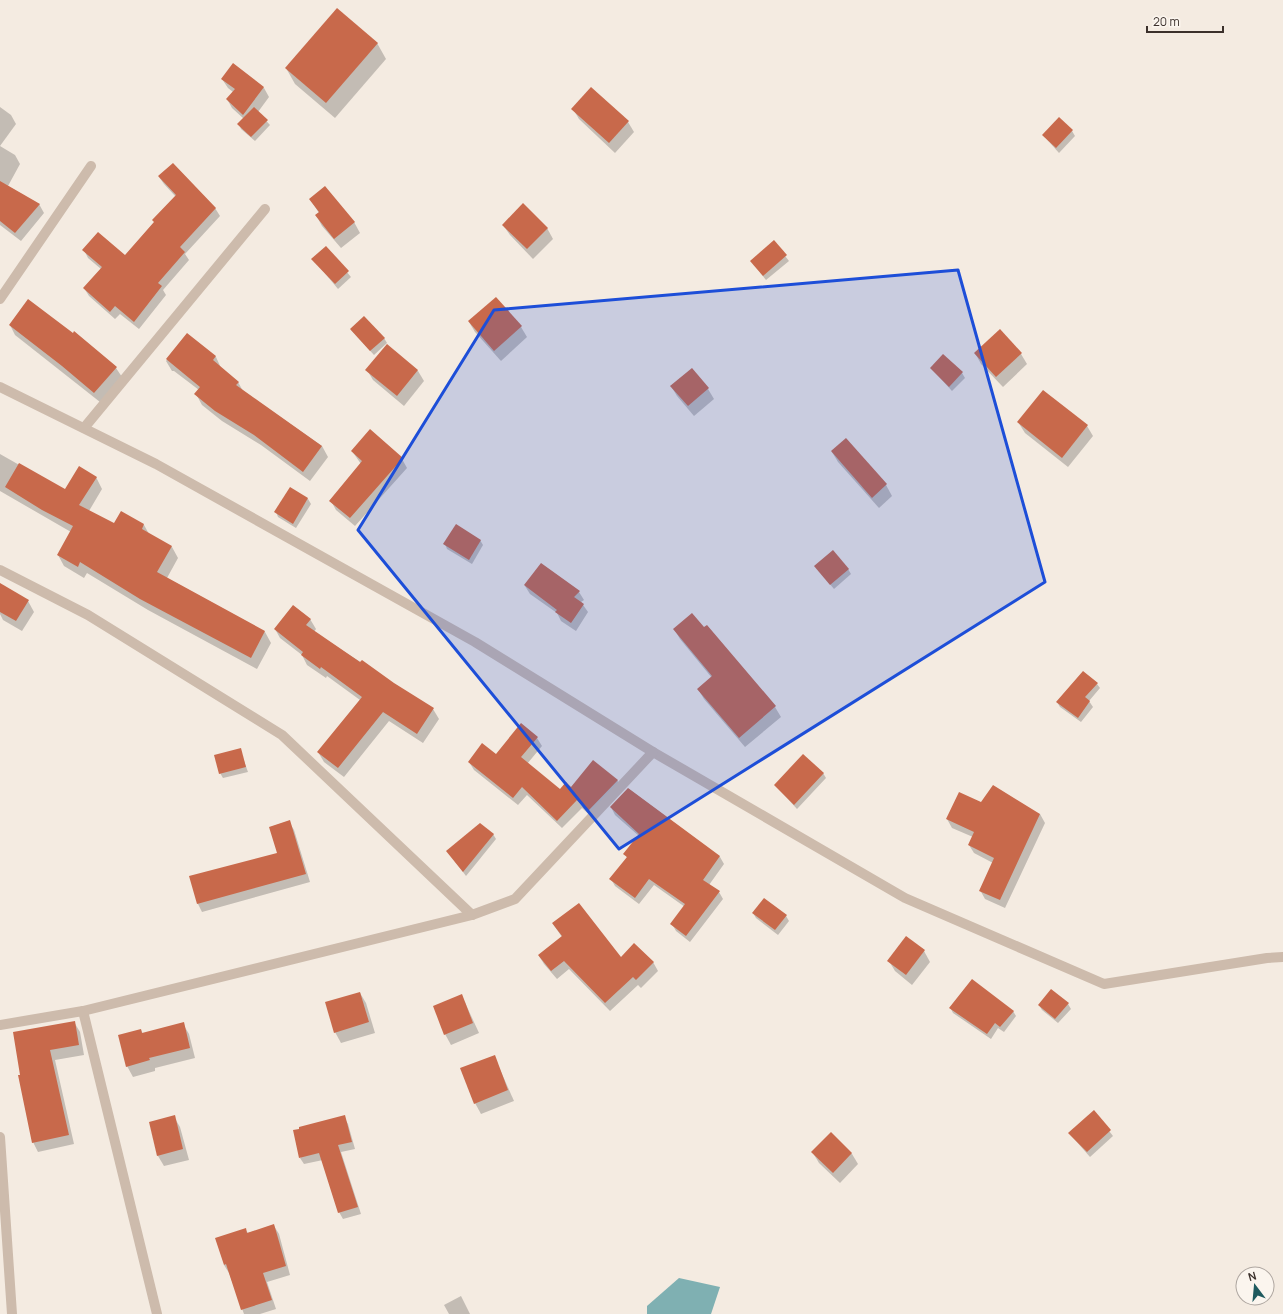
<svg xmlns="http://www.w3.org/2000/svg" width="1283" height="1314" font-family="Manrope,sans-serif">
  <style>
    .water { fill: #7fb0b2 }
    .shadow { fill: #0003 }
    .building { fill: #c8694b }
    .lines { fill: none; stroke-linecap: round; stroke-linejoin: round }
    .street { stroke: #cdbbac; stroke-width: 10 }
    .marked { fill: #1d4ed8; fill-opacity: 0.2; stroke: #1d4ed8; stroke-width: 3; stroke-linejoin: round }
  </style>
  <rect width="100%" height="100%" fill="#f4ebe1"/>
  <!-- water -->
  <path class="water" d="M679,1278L720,1287L711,1314H647V1306Z"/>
  <!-- shadow -->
  <g class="shadow">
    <path d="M377,43L386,59L335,118L295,84L286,68Z"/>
    <path d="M233,64L264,88L269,97L258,112L270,125L255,141L241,129L239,124L244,119L232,108L227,99L233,92L228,88L222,79Z"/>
    <path d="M0,107L11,115L16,124L0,146Z"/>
    <path d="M573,109L628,122L634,132L615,153L579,119Z"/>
    <path d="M1072,131L1075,136L1059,153L1043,135Z"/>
    <path d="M0,146L15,155L20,164L8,186L39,204L44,213L21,241L0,225Z"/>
    <path d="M159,177L215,208L220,216L185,254L189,260L163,290L166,295L139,329L120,314L115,319L89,296L84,288L101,269L88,258L84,250L125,256L176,197L164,184Z"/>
    <path d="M310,199L354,222L360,233L341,248L322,226L316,215L319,213Z"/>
    <path d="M503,225L547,228L553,239L533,259L510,235Z"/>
    <path d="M774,242L789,261L766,280L751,261Z"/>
    <path d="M326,247L351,277L338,289L313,259Z"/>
    <path d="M496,298L521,327L527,337L501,361L475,332L469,322Z"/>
    <path d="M10,325L116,368L122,377L100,402L15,335Z"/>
    <path d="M351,330L384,338L387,343L374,355Z"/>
    <path d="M187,334L216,357L221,368L238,382L243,391L322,446L328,457L310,481L261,445L222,421L202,405L196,394L199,390L174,371H172L166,361Z"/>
    <path d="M387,346L418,371L424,381L404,406L373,380L367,370Z"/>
    <path d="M975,353L1021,354L1027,364L1003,387L981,364Z"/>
    <path d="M931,368L962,373L965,378L952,391Z"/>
    <path d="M692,369L708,389L714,399L694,416L677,396L671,386Z"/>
    <path d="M1018,422L1087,426L1093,436L1068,467L1025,433Z"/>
    <path d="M846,440L886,485L892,496L879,508L838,462L832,452Z"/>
    <path d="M352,451L402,459L407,468L355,526L336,510L331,501L361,464Z"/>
    <path d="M0,454L65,491L96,477L102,489L89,511L114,524L144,525L149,534L172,547L178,558L167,578L265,632L271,643L257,669L148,610L87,573L84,578L64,566L58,555L71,532L0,491Z"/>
    <path d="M290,489L308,499L311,504L296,528L278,517L276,512Z"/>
    <path d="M480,540L483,545L472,564L447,549L445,544Z"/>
    <path d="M815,566L848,569L851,574L834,589Z"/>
    <path d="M525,586L579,592L584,600L581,602L588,612L576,631L561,621L557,613L530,594Z"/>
    <path d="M9,590L28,601L34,612L22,631L3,620L0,614V604Z"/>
    <path d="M310,619L316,629L314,632L433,709L439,719L423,743L389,721L344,777L324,762L318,752L360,700L327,676L326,678L307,665L302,655L280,638L275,629Z"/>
    <path d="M707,626L775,707L781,717L745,747L704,699L698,689L712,678L680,639L674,629L704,628Z"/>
    <path d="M1097,684L1100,688L1089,701L1093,707L1081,722L1060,707L1057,702Z"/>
    <path d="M521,725L537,738L542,746L527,764L560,790L617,780L622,788L594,819L582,808L562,828L527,795L518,805L474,770L469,762L496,756Z"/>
    <path d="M240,750L248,772L223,778L220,773Z"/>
    <path d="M823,773L826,778L797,809L776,786Z"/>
    <path d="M629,789L720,857L724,864L709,885L719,892L723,899L690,942L676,931L672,924L685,907L654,885L639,904L615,886L611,879L627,858L625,854L639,836L615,815L611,807Z"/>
    <path d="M982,803L1040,814L1045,823L1005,908L985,899L980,890L993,863L974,853L969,845L973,837L952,828L947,819Z"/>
    <path d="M289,822L294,830L310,882L202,912L198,904L191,877L279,854Z"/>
    <path d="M493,834L496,839L466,876L447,851Z"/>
    <path d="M753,913L786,916L789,921L778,935L756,918Z"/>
    <path d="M553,924L621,958L653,962L658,971L641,988L638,985L610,1011L569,969L557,979L544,964L539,956L562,937Z"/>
    <path d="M907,938L924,951L930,962L912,985L895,971L889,961Z"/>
    <path d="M360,993L366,1003L375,1033L341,1043L335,1032Z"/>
    <path d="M462,996L479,1033L451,1045L445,1034Z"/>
    <path d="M1068,1004L1071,1009L1058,1023L1042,1010L1039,1005Z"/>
    <path d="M951,1009L1013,1011L1016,1016L1004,1032L998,1028L991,1039L953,1013Z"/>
    <path d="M74,1022L80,1032L84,1055L55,1060L74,1144L38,1152L33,1142L21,1075Z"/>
    <path d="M183,1024L189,1034L195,1058L155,1068V1071L133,1077L127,1066L141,1030L143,1034Z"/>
    <path d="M494,1056L514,1101L481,1114L475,1103Z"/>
    <path d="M1094,1112L1113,1136L1090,1157L1069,1133Z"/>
    <path d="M174,1117L180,1127L189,1160L164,1166L158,1156L150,1123Z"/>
    <path d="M344,1117L348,1124L355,1149L341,1152L361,1214L343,1219L339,1212L323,1160L304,1164L300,1158Z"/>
    <path d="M831,1134L852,1154L858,1164L840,1183L819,1163L813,1153Z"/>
    <path d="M274,1226L279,1234L290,1275L267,1282L276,1309L260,1314H244L229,1273L224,1265L245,1229L248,1233Z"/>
    <path d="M461,1296L470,1314H449L444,1305Z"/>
  </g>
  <!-- building -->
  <g class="building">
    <path d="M337,8L378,43L326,103L285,68Z"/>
    <path d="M233,63L264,87L243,115L226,99L235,89L221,79Z"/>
    <path d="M591,87L629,121L609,143L571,109Z"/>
    <path d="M254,107L268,120L251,137L237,124Z"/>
    <path d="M1059,117L1073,130L1056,148L1042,135Z"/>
    <path d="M173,163L216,208L180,247L185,252L158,283L162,286L134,322L115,306L110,312L83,288L102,267L82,250L98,232L125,255L154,222L152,220L176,195L158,176Z"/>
    <path d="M0,181L40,204L15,233L0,221Z"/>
    <path d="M325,186L355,222L334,239L315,215L319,212L309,199Z"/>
    <path d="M523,203L548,228L527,249L502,225Z"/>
    <path d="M774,240L787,255L763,276L750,261Z"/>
    <path d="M326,246L349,271L335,284L311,259Z"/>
    <path d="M496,297L522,326L494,351L468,321Z"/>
    <path d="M28,299L73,333L74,331L117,367L94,393L62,366L9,325Z"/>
    <path d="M364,316L385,338L370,351L350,329Z"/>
    <path d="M1000,329L1022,353L996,377L974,353Z"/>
    <path d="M187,333L216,356L213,360L239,382L236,385L322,446L303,472L254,435L215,411L194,394L200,387L166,359Z"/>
    <path d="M387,344L418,370L397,396L365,370Z"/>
    <path d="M943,354L963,372L949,387L930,368Z"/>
    <path d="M692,368L709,388L688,406L670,386Z"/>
    <path d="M1043,390L1088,425L1062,458L1017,422Z"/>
    <path d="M370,429L403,458L350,518L329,501L362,461L351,451Z"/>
    <path d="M846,438L887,484L872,498L831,451Z"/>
    <path d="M19,463L65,489L79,466L97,477L79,505L114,523L121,511L144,524L142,529L172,546L157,572L265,631L251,658L140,599L80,562L78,567L57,555L73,526L42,510L5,487Z"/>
    <path d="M290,487L308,498L293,524L274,512Z"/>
    <path d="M456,524L481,540L469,560L443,544Z"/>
    <path d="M833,550L849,569L830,585L814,566Z"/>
    <path d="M541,563L580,591L574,597L584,604L571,623L555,612L557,610L524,585Z"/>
    <path d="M0,583L29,600L16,621L0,612Z"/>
    <path d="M293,605L311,619L306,625L360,662L362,660L394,683L434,708L417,734L383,712L338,768L317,752L362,697L321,667L320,669L301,655L303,652L274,629Z"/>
    <path d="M692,613L704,627L707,625L776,706L739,738L697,689L712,676L673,629Z"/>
    <path d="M1083,671L1098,683L1085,697L1090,701L1078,718L1056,702Z"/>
    <path d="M521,723L538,737L521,757L560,789L566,782L571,787L593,760L618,780L588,811L577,800L557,821L522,787L513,798L468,762L482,743L496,754Z"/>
    <path d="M241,748L246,767L219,774L214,755Z"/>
    <path d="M803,754L824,773L794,805L774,785Z"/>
    <path d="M993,785L1040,814L1000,900L979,891L994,858L968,845L974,832L946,819L959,792L981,802Z"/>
    <path d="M628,788L720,856L703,880L720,891L686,936L670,924L685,904L649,879L635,898L609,879L627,857L623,854L639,834L610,807Z"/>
    <path d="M290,820L306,874L197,904L189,876L277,853L269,827Z"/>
    <path d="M480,823L494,834L463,872L446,851Z"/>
    <path d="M764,898L787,915L775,930L752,913Z"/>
    <path d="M579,903L621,957L634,943L654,962L636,980L633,977L605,1003L564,961L551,971L538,955L562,936L552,923Z"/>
    <path d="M906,936L925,950L906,975L887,961Z"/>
    <path d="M972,979L1014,1011L1000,1027L995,1023L987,1034L949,1008Z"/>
    <path d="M1051,989L1069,1003L1055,1019L1038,1005Z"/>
    <path d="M360,992L369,1022L334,1033L325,1002Z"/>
    <path d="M462,994L473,1023L444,1035L433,1006Z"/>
    <path d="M75,1021L79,1045L50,1050L69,1135L32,1143L18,1075H20L13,1032Z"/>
    <path d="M184,1022L190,1048L149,1058L150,1060L126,1067L118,1035L141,1029L142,1033Z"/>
    <path d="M495,1055L508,1090L474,1104L460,1068Z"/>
    <path d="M1094,1110L1111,1130L1087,1152L1068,1133Z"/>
    <path d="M175,1115L183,1149L157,1156L149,1122Z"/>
    <path d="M345,1115L352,1142L338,1145L358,1207L338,1213L319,1153L299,1158L293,1130L299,1129V1127Z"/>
    <path d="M831,1132L852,1153L833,1173L811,1152Z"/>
    <path d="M274,1224L286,1266L263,1273L272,1300L241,1310L226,1264L224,1265L215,1238L246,1228L247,1233Z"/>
  </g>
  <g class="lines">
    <!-- street -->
    <g class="street">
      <path d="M0,299L91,166"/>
      <path d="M0,387L156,464L475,642L653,752L905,898L1104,984L1267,958L1283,957"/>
      <path d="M84,428L265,209"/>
      <path d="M0,570L88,615L282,735L472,915"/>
      <path d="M83,1011L157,1314"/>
      <path d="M0,1025L83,1011L472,915L515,899L653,752"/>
      <path d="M0,1137L12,1314"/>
    </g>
  </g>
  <!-- marked area -->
  <path class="marked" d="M958,270L1045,582L619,849L358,530L494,310Z"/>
  <!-- north arrow -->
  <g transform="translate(1255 1286) rotate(344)"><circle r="19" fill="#fbf5ee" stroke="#aea6a0"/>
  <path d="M0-3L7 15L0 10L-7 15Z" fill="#1f5a5e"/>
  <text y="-6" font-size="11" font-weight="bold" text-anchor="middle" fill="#3b302b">N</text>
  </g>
  <!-- scale -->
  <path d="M1147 26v6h76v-6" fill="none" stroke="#3b302b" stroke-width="2"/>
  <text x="1153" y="26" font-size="12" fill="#3b302b" stroke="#fbf5ee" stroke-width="3" paint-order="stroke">20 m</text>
</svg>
